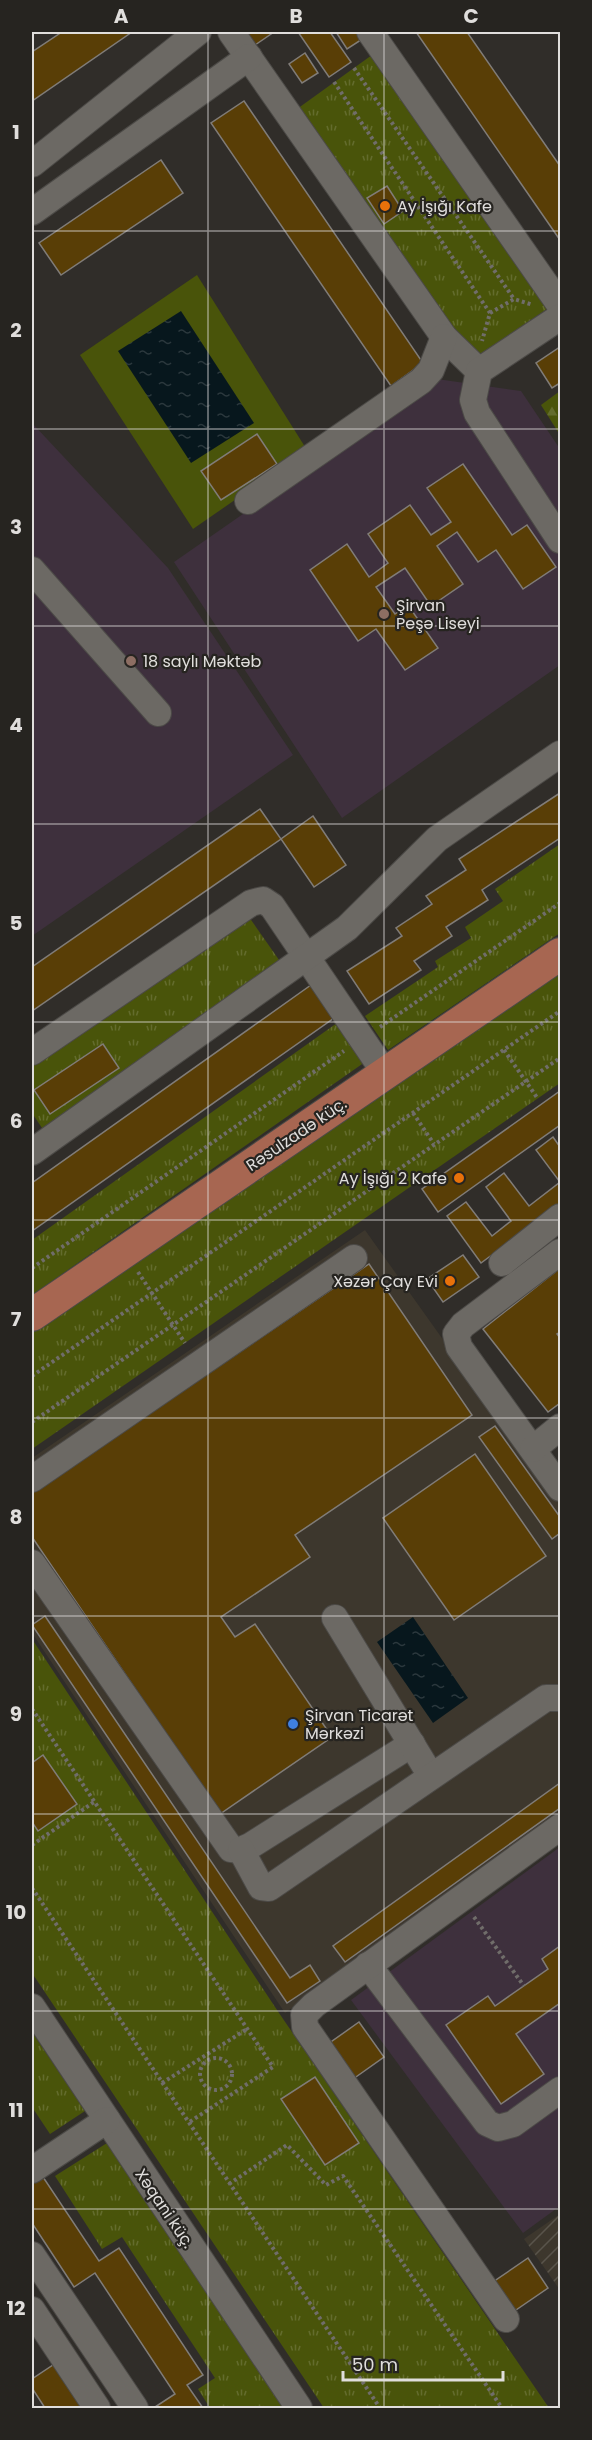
<svg xmlns="http://www.w3.org/2000/svg" width="592" height="2440" font-family="Poppins,sans-serif">
  <style>
    .built { fill: #3d372d }
    .industrial { fill: url(#industrial-furrows) }
    .education { fill: #3e303d }
    .grass { fill: #49540a }
    .forest { fill: url(#forest-firs) }
    .park { fill: url(#park-tufts) }
    .water { fill: url(#water-ripples) }
    .building { fill: #593e06; stroke: #807c78; stroke-width: 1.5 }
    .lines { fill: none; stroke-linecap: round; stroke-linejoin: round }
    .minor-casing { stroke: #4c4a47; stroke-width: 28 }
    .major-casing { stroke: #4c4a47; stroke-width: 34 }
    .path { stroke: #706d6a; stroke-width: 4; stroke-dasharray: 3 3; stroke-linecap: butt }
    .minor { stroke: #6c6964; stroke-width: 26 }
    .major { stroke: #a76651; stroke-width: 32 }
    .grid { fill: none; stroke: #e0dedc; stroke-width: 1.5; stroke-opacity: 0.55 }
    .food-dot { fill: #e8710a; stroke: #262420; stroke-width: 2 }
    .education-dot { fill: #8d6e63; stroke: #262420; stroke-width: 2 }
    .shop-dot { fill: #3f7fe0; stroke: #262420; stroke-width: 2 }
    .labels { text-anchor: middle; stroke-width: 4.5; stroke-linejoin: round; paint-order: stroke }
    .poi-label { font-size: 16px; fill: #e0dedc; stroke: #262420; text-anchor: start }
    .street-label { font-size: 16px; fill: #e0dedc; stroke: #262420 }
    .neatline { fill: none; stroke: #e0dedc; stroke-width: 2 }
    .grid-label { font-size: 20px; text-anchor: middle; font-weight: bold; fill: #e0dedc }
  </style>
  <defs>
    <pattern id="industrial-furrows" width="10" height="10" patternUnits="userSpaceOnUse" patternTransform="scale(1.5)"><rect width="10" height="10" fill="#3d372d"/><path d="M-1 1l2-2M0 10L10 0M9 11l2-2" fill="none" stroke="#59544b"/></pattern>
    <pattern id="forest-firs" width="22" height="20" patternUnits="userSpaceOnUse" patternTransform="scale(1.5)"><rect width="22" height="20" fill="#49540a"/><path d="M5 1l3.5 6h-7zM16 11l3.5 6h-7z" fill="#636c2d"/></pattern>
    <pattern id="park-tufts" width="24" height="20" patternUnits="userSpaceOnUse" patternTransform="scale(1.5)"><rect width="24" height="20" fill="#49540a"/><path d="M3 7l-1-3M5 7V3M7 7l1-3M15 17l-1-3M17 17v-4M19 17l1-3" fill="none" stroke="#636c2d"/></pattern>
    <pattern id="water-ripples" width="26" height="14" patternUnits="userSpaceOnUse" patternTransform="scale(1.5)"><rect width="26" height="14" fill="#07171d"/><path d="M2 4q2-2 4 0t4 0M15 11q2-2 4 0t4 0" fill="none" stroke="#2b383d"/></pattern>
  </defs>
  <rect width="100%" height="100%" fill="#302d29"/>
  <!-- built -->
  <path class="built" d="M365,1230L560,1504V1815L285,2013L32,1633V1620L34,1618L32,1614V1458Z"/>
  <!-- industrial -->
  <path class="industrial" d="M560,2214V2290L524,2239Z"/>
  <!-- education -->
  <g class="education">
    <path d="M437,379L521,391L560,449V665L342,818L174,562Z"/>
    <path d="M32,423L168,568L293,755L32,936Z"/>
    <path d="M560,1847V2206L523,2233L351,2000Z"/>
  </g>
  <!-- grass -->
  <path class="grass" d="M197,275L307,450L193,529L80,355Z"/>
  <!-- forest -->
  <path class="forest" d="M560,391V435L541,405Z"/>
  <!-- park -->
  <g class="park">
    <path d="M372,55L547,309L477,357L459,341L297,109Z"/>
    <path d="M560,844V933L388,1050L365,1016L438,967L435,961L471,938L465,927L503,901L495,889Z"/>
    <path d="M249,917L284,967L46,1134L32,1113V1066Z"/>
    <path d="M560,969V1083L32,1449V1333Z"/>
    <path d="M337,1023L365,1062L32,1295V1240Z"/>
    <path d="M32,1639L279,2013L549,2408H324L32,1973Z"/>
    <path d="M32,2032L85,2111L50,2134L32,2107Z"/>
    <path d="M107,2143L283,2408H210L198,2389L215,2378L122,2237L102,2249L55,2176Z"/>
  </g>
  <!-- water -->
  <g class="water">
    <path d="M181,311L254,423L191,463L118,351Z"/>
    <path d="M413,1617L468,1698L433,1723L377,1642Z"/>
  </g>
  <!-- building -->
  <g class="building">
    <path d="M62,32H132L32,101V52Z"/>
    <path d="M246,32H274L255,45Z"/>
    <path d="M298,32H330L351,62L329,77Z"/>
    <path d="M336,32H359L364,38L347,49Z"/>
    <path d="M416,32H467L560,166V240Z"/>
    <path d="M305,53L318,73L302,83L289,64Z"/>
    <path d="M244,101L423,363L391,386L211,123Z"/>
    <path d="M161,160L183,193L61,275L39,243Z"/>
    <path d="M387,186L403,211L384,224L367,198Z"/>
    <path d="M560,347V383L552,388L536,363Z"/>
    <path d="M257,434L277,464L221,500L201,471Z"/>
    <path d="M463,464L512,535L527,525L556,567L523,589L496,550L478,562L457,532L437,546L463,584L431,606L405,568L376,587L395,614L408,605L438,648L405,670L376,629L358,641L310,570L347,544L369,577L388,563L368,534L410,505L431,535L451,522L427,488Z"/>
    <path d="M560,793V838L482,890L488,900L446,927L452,936L414,961L421,970L369,1004L347,971L402,936L396,928L432,904L426,896L466,870L459,859Z"/>
    <path d="M260,809L281,839L32,1011V967Z"/>
    <path d="M313,816L346,865L314,887L281,839Z"/>
    <path d="M311,985L334,1018L32,1231V1183Z"/>
    <path d="M103,1044L119,1068L50,1114L34,1090Z"/>
    <path d="M560,1091V1125L438,1212L422,1189Z"/>
    <path d="M553,1137L560,1147V1204L481,1263L447,1216L466,1202L492,1236L511,1221L486,1187L504,1173L529,1206L560,1182L536,1150Z"/>
    <path d="M463,1255L479,1277L443,1302L427,1279Z"/>
    <path d="M369,1264L472,1415L295,1535L310,1557L221,1617L235,1637L255,1624L332,1737L220,1814L32,1537V1493Z"/>
    <path d="M560,1268V1332L557,1334L560,1338V1403L548,1412L483,1329Z"/>
    <path d="M495,1426L560,1517V1533L552,1539L479,1437Z"/>
    <path d="M475,1454L546,1556L454,1620L383,1518Z"/>
    <path d="M45,1616L290,1978L310,1965L320,1981L287,2003L32,1625Z"/>
    <path d="M43,1755L77,1804L38,1831L32,1822V1763Z"/>
    <path d="M560,1783V1808L345,1962L333,1946Z"/>
    <path d="M560,1946V2003L516,2034L544,2074L501,2104L446,2025L488,1996L495,2006L548,1969L542,1959Z"/>
    <path d="M359,2022L384,2057L353,2079L328,2044Z"/>
    <path d="M315,2077L359,2143L325,2165L281,2099Z"/>
    <path d="M41,2174L99,2261L119,2248L203,2375L187,2385L203,2408H157L155,2407L175,2394L95,2273L74,2287L32,2223V2181Z"/>
    <path d="M528,2258L548,2288L513,2312L493,2282Z"/>
    <path d="M59,2361L91,2408H45L32,2388V2379Z"/>
  </g>
  <g class="lines">
    <!-- minor casing -->
    <g class="minor-casing">
      <g id="minor">
        <path d="M231,32L444,337L479,371"/>
        <path d="M370,32L560,305"/>
        <path d="M32,164L198,32"/>
        <path d="M32,212L249,57"/>
        <path d="M560,317L479,371L473,400L477,413L560,540"/>
        <path d="M248,501L421,381L431,370L444,337"/>
        <path d="M32,570L158,713"/>
        <path d="M32,1052L251,903L263,900L272,906L385,1073"/>
        <path d="M32,1152L347,928L437,839L560,754"/>
        <path d="M560,1252L463,1325L456,1334L459,1347L560,1488"/>
        <path d="M502,1263L560,1217"/>
        <path d="M533,1449L560,1427"/>
        <path d="M32,1479L354,1258"/>
        <path d="M32,1563L231,1849L241,1850L250,1846L412,1744"/>
        <path d="M335,1618L431,1776"/>
        <path d="M241,1850L261,1887L269,1888L546,1698H560"/>
        <path d="M368,1965L487,2123L498,2128L513,2124L560,2090"/>
        <path d="M32,2007L299,2408"/>
        <path d="M32,2170L107,2120"/>
        <path d="M32,2255L135,2408"/>
        <path d="M32,2310L97,2408"/>
        <path d="M506,2319L305,2027L304,2015L314,2005L560,1827"/>
      </g>
    </g>
    <!-- major casing -->
    <g class="major-casing">
      <path id="major" d="M32,1315L560,954"/>
    </g>
    <!-- path -->
    <g class="path">
      <path d="M354,68L514,299"/>
      <path d="M334,82L490,313L482,341"/>
      <path d="M490,313L514,299L533,305"/>
      <path d="M380,1027L560,903"/>
      <path d="M504,1050L538,1099"/>
      <path d="M413,1113L434,1144"/>
      <path d="M32,1268L344,1051"/>
      <path d="M138,1272L185,1343"/>
      <path d="M32,1376L560,1011"/>
      <path d="M32,1422L560,1058"/>
      <path d="M32,1709L273,2067L188,2123"/>
      <path d="M32,1845L94,1802"/>
      <path d="M32,1888L380,2408"/>
      <path d="M474,1917L524,1986"/>
      <circle cx="216" cy="2074" r="16"/>
      <path d="M162,2083L247,2029"/>
      <path d="M229,2184L287,2145L326,2185L343,2176L502,2408"/>
    </g>
    <!-- minor -->
    <use href="#minor" class="minor"/>
    <!-- major -->
    <use href="#major" class="major"/>
  </g>
  <!-- grid -->
  <path class="grid" d="M208,32V2408M384,32V2408M32,231H560M32,429H560M32,626H560M32,824H560M32,1022H560M32,1220H560M32,1418H560M32,1616H560M32,1814H560M32,2011H560M32,2209H560"/>
  <!-- markers -->
  <g class="food-dot">
    <circle cx="385" cy="206" r="6"/>
    <circle cx="459" cy="1178" r="6"/>
    <circle cx="450" cy="1281" r="6"/>
  </g>
  <g class="education-dot">
    <circle cx="384" cy="614" r="6"/>
    <circle cx="131" cy="661" r="6"/>
  </g>
  <circle class="shop-dot" cx="293" cy="1724" r="6"/>
  <g class="labels">
    <!-- poi labels -->
    <g class="poi-label">
      <text x="397" y="212">Ay İşığı Kafe</text>
      <text x="396" y="611">Şirvan<tspan x="396" dy="18">Peşə Liseyi</tspan></text>
      <text x="143" y="667">18 saylı Məktəb</text>
      <text x="447" y="1184" text-anchor="end">Ay İşığı 2 Kafe</text>
      <text x="438" y="1287" text-anchor="end">Xəzər Çay Evi</text>
      <text x="305" y="1721">Şirvan Ticarət<tspan x="305" dy="18">Mərkəzi</tspan></text>
    </g>
    <!-- street labels -->
    <g class="street-label">
      <text transform="translate(296 1134) rotate(-34)" y="6">Rəsulzadə küç.</text>
      <text transform="translate(165 2208) rotate(56)" y="6">Xəqani küç.</text>
    </g>
  </g>
  <!-- border -->
  <rect width="592" height="2440" fill="none" stroke="#262420" stroke-width="66"/>
  <!-- scale -->
  <path d="M343 2371v9h160v-9" fill="none" stroke="#e0dedc" stroke-width="3"/>
  <text x="352" y="2371" font-size="18" fill="#e0dedc" stroke="#262420" stroke-width="4.5" paint-order="stroke">50 m</text>
  <rect x="33" y="33" width="526" height="2374" class="neatline"/>
  <g class="grid-label">
    <text x="121" y="23">A</text>
    <text x="296" y="23">B</text>
    <text x="471" y="23">C</text>
    <text x="16" y="139">1</text>
    <text x="16" y="337">2</text>
    <text x="16" y="534">3</text>
    <text x="16" y="732">4</text>
    <text x="16" y="930">5</text>
    <text x="16" y="1128">6</text>
    <text x="16" y="1326">7</text>
    <text x="16" y="1524">8</text>
    <text x="16" y="1721">9</text>
    <text x="16" y="1919">10</text>
    <text x="16" y="2117">11</text>
    <text x="16" y="2315">12</text>
  </g>
</svg>
